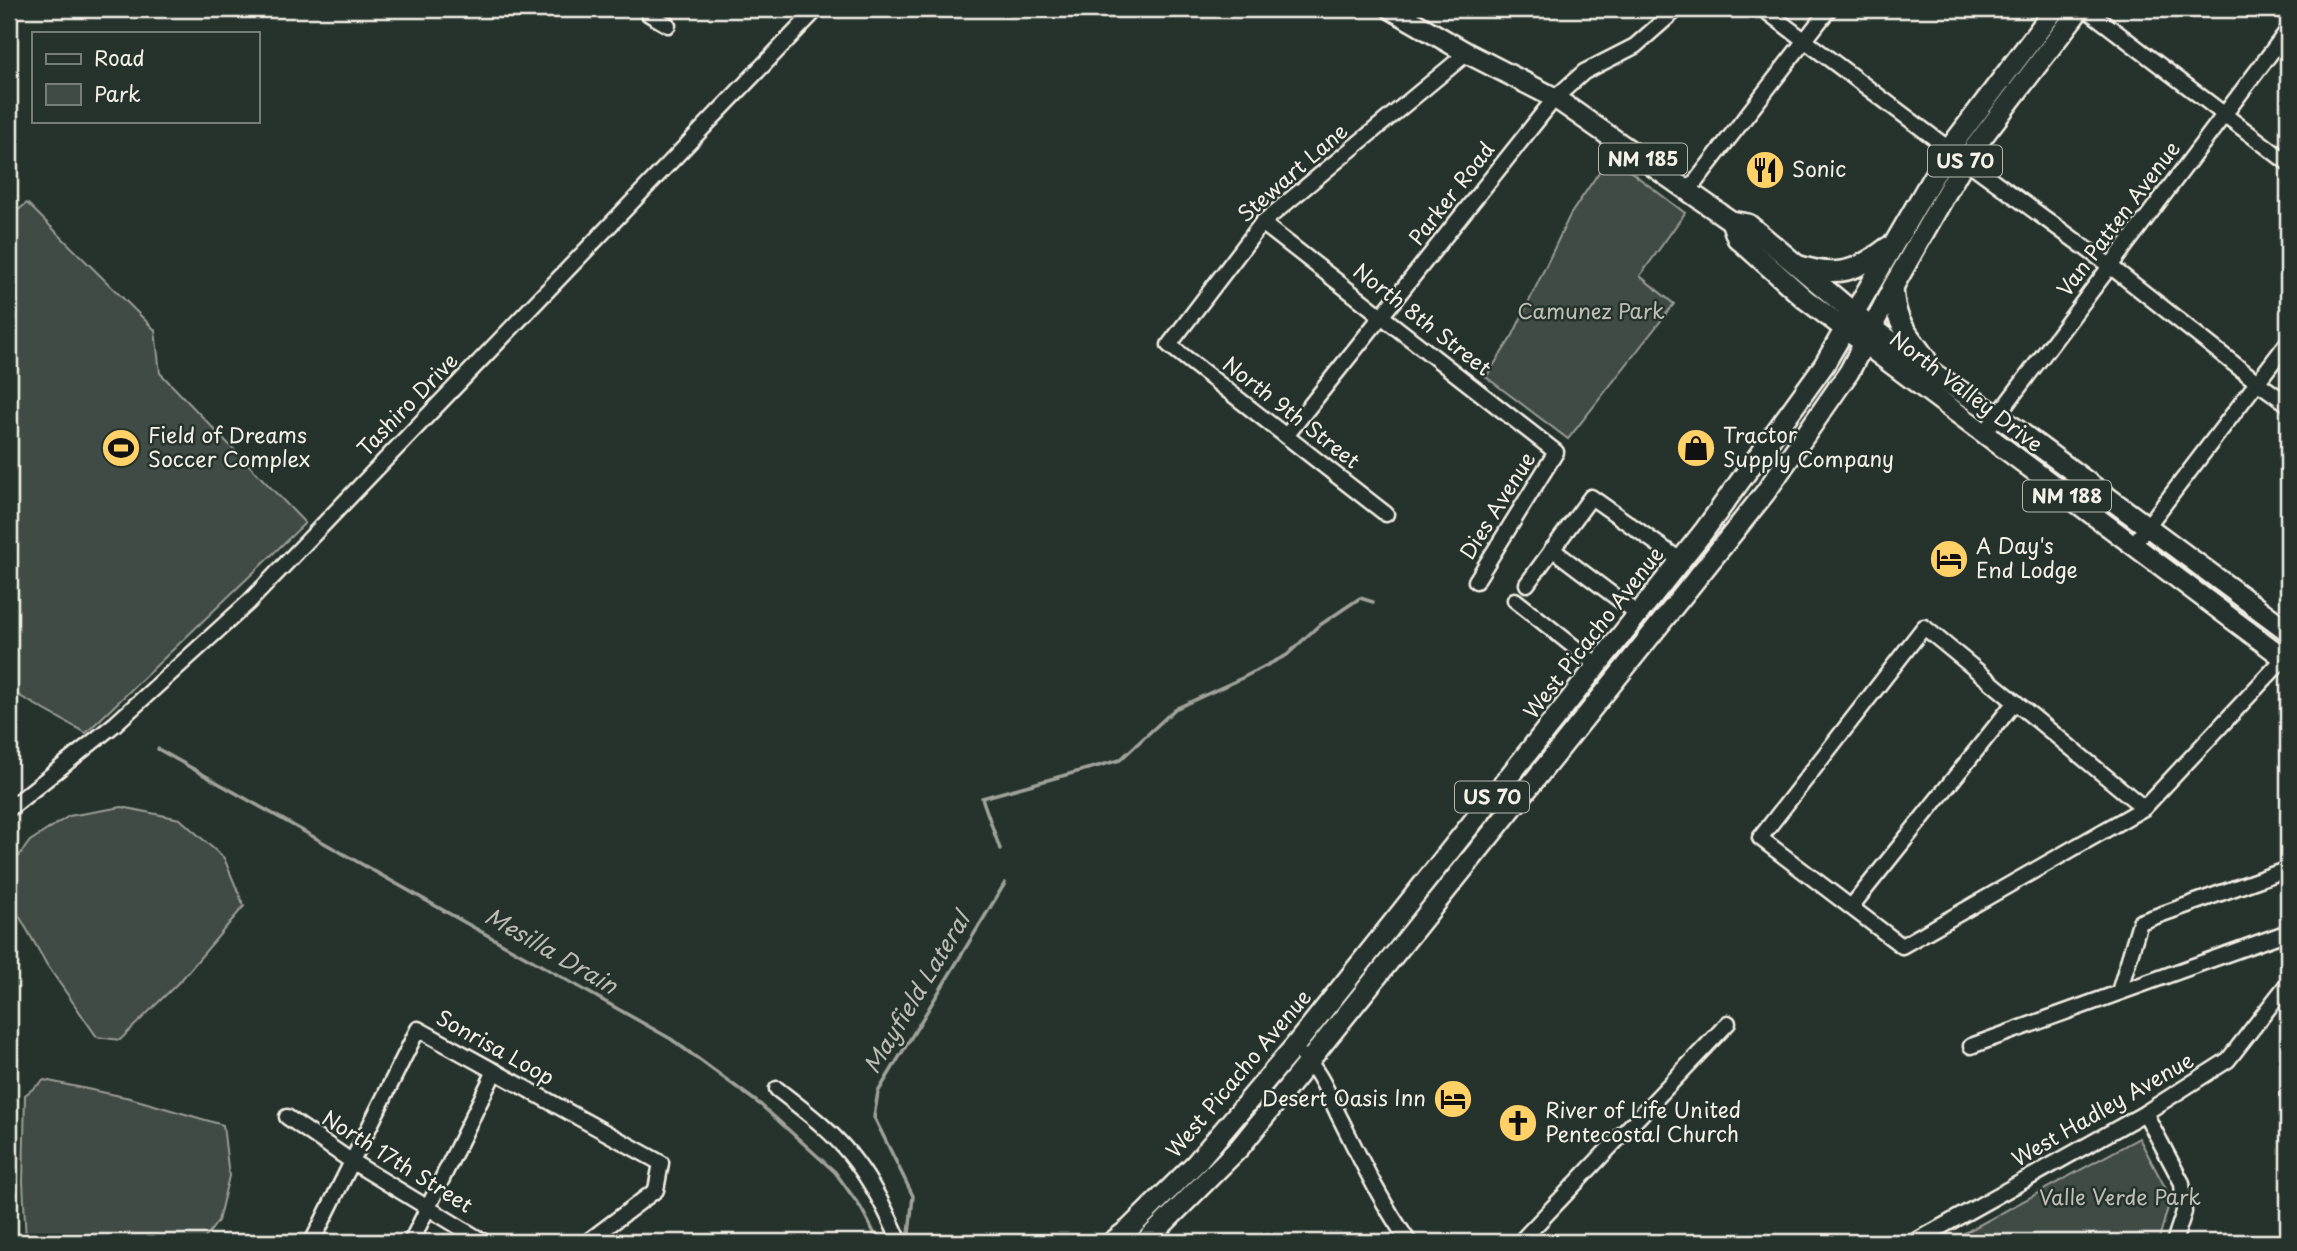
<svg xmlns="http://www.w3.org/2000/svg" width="2297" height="1251" font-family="'Playpen Sans',sans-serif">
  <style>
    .green { fill: #414b45; stroke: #9a9e96; stroke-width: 2 }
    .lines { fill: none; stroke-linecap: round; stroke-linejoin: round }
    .stream { stroke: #9fa39b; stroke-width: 3.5 }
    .minor-casing { stroke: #f4f1e8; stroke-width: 19 }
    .major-casing { stroke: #f4f1e8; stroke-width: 24 }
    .minor { stroke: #26332d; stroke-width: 14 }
    .major { stroke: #26332d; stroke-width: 19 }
    .labels { text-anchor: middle; stroke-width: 5; stroke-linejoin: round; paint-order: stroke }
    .shield { fill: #26332d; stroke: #b6b8b0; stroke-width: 2 }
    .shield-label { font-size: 19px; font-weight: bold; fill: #f4f1e8 }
    .poi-label { font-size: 21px; fill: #f4f1e8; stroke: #26332d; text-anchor: start }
    .street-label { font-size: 21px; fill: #f4f1e8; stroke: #26332d }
    .park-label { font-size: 21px; fill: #bebfb7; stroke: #26332d }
    .water-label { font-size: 23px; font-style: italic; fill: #bcbdb5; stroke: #26332d }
  </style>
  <rect width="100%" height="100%" fill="#26332d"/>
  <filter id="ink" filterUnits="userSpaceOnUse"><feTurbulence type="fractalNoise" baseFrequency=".0143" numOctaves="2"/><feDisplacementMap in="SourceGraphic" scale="14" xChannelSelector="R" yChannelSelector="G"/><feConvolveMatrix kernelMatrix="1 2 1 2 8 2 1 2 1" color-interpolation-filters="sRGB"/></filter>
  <g filter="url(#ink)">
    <!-- green -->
    <g class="green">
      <path d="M1610,156L1685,213L1640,276L1674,304L1568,439L1486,377L1513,335L1570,215Z"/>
      <path d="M27,203L155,330L160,373L305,523L86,733L9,690V205L17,211Z"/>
      <path d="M122,807L180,819L224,858L244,906L182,979L120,1040L97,1037L47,965L9,898V869L30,841L69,816Z"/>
      <path d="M44,1080L130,1098L223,1125L229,1176L218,1221L202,1242H26L23,1182L25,1095Z"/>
      <path d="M2139,1138L2166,1189L2169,1204L2158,1242H1948Z"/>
    </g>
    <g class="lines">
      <!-- stream -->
      <g class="stream">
        <path d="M158,749L671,1039L761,1105L835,1172L861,1208L879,1242"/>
        <path d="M1000,849L982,798L1120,760L1175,709L1242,678L1287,655L1317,627L1360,598L1373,602"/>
        <path d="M912,1242L909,1234L913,1196L874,1117L878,1092L1005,883"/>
      </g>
      <!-- minor casing -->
      <g class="minor-casing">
        <g id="minor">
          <path d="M652,9L649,14L668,25"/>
          <path d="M1763,9L1949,149"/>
          <path d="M2086,9L2288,163"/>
          <path d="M1965,160L2110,266L2257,382L2288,404"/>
          <path d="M1689,190L1829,9"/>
          <path d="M1262,223L1556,452L1476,581"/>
          <path d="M1983,435L2288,30"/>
          <path d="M1286,436L1555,98L1584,72L1635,46L1677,9"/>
          <path d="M1386,514L1169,345L1262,223L1467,53"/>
          <path d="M2133,545L2288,342"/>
          <path d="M1552,549L1638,614"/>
          <path d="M1527,584L1591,497L1680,560"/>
          <path d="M1515,600L1597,665"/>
          <path d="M2144,808L1924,627L1760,838L1902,946L2144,808L2288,654"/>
          <path d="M9,809L115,724L249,602L817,9"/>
          <path d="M1851,907L2015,702"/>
          <path d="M2119,992L2140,922L2288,869"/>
          <path d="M1971,1046L2288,932"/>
          <path d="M1303,1056C1321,1072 1330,1099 1341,1120C1362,1162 1382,1204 1409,1242"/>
          <path d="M777,1089C804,1110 835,1133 856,1162C874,1186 888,1214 900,1242"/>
          <path d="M2145,1113L2182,1183L2184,1212L2174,1242"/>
          <path d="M287,1117L351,1161L484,1242"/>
          <path d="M312,1242L418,1029L661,1163L656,1190L587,1242"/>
          <path d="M411,1242L495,1071"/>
          <path d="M1520,1242L1728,1023"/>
          <path d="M1914,1242L2145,1113L2228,1060L2288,983"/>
        </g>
      </g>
      <!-- major casing -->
      <g class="major-casing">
        <g id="major">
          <path d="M1391,9L1467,53L1555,98L1731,221L1748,224L1855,314L1936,375L1997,415L2288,631"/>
          <path d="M1731,221L1737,238L1805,299L2288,661"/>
          <path d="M1800,266C1839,278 1857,271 1888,247"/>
          <path d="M1893,287C1895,325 1906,330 1926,359"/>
          <path d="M1112,1242L1129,1229L1196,1163L1294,1047L1704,531L1824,365L1949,149L2055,9"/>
          <path d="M1145,1242L1240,1147L1765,493L1849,372L1893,287L1965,160L2080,9"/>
        </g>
      </g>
      <!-- minor -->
      <use href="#minor" class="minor"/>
      <!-- major -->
      <use href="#major" class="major"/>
    </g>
  </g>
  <!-- icons -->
  <defs>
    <g id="restaurant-disc" transform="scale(2.0125)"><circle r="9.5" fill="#ffd166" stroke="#26332d"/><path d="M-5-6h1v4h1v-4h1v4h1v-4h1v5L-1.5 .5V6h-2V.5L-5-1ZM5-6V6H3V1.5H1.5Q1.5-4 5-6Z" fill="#111"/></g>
    <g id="stadium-disc" transform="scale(2.0125)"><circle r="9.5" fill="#ffd166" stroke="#26332d"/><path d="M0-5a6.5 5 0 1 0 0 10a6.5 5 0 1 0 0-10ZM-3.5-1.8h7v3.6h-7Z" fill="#111"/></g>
    <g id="shop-disc" transform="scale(2.0125)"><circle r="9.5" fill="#ffd166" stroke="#26332d"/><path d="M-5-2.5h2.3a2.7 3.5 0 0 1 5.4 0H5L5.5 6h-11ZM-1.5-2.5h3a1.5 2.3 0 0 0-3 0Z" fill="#111"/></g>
    <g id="hotel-disc" transform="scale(2.0125)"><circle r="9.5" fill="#ffd166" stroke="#26332d"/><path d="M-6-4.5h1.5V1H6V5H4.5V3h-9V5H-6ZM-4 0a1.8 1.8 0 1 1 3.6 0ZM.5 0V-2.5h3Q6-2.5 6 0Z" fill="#111"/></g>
    <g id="church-disc" transform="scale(2.0125)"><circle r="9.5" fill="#ffd166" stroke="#26332d"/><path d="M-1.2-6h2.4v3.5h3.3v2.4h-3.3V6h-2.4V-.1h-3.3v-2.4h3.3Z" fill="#111"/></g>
  </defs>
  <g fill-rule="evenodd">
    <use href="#restaurant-disc" x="1765" y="170"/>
    <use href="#stadium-disc" x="121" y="448"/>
    <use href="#shop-disc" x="1696" y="448"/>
    <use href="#hotel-disc" x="1949" y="559"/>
    <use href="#hotel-disc" x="1453" y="1099"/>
    <use href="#church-disc" x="1518" y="1123"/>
  </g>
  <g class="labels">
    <!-- shield labels -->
    <g class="shield">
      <rect x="1599" y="143.5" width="88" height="31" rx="5"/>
      <rect x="1928" y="145.5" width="74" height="31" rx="5"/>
      <rect x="2023" y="480.5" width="88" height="31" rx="5"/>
      <rect x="1455" y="781.5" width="74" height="31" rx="5"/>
    </g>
    <g class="shield-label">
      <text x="1643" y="166">NM 185</text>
      <text x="1965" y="168">US 70</text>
      <text x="2067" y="503">NM 188</text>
      <text x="1492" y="804">US 70</text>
    </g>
    <!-- poi labels -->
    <g class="poi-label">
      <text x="1792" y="177">Sonic</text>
      <text x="148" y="443">Field of Dreams<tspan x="148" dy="24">Soccer Complex</tspan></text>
      <text x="1723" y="443">Tractor<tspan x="1723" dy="24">Supply Company</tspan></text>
      <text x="1976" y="554">A Day's<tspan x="1976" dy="24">End Lodge</tspan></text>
      <text x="1426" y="1106" text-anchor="end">Desert Oasis Inn</text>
      <text x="1545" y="1118">River of Life United<tspan x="1545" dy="24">Pentecostal Church</tspan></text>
    </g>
    <!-- street labels -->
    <g class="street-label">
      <text transform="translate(1293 173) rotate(-41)" y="7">Stewart Lane</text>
      <text transform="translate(1452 194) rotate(-52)" y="7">Parker Road</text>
      <text transform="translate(2119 219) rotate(-53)" y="7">Van Patten Avenue</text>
      <text transform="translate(1422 320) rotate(38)" y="7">North 8th Street</text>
      <text transform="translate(1966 392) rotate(37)" y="7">North Valley Drive</text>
      <text transform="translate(408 405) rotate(-46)" y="7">Tashiro Drive</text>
      <text transform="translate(1291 413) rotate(38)" y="7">North 9th Street</text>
      <text transform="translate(1498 506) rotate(-58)" y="7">Dies Avenue</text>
      <text transform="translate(1594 633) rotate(-52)" y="7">West Picacho Avenue</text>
      <text transform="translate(495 1048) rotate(29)" y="7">Sonrisa Loop</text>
      <text transform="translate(1239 1074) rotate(-50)" y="7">West Picacho Avenue</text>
      <text transform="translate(2103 1110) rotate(-30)" y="7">West Hadley Avenue</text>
      <text transform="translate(397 1162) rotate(32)" y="7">North 17th Street</text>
    </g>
    <!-- park labels -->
    <g class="park-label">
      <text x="1591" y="319">Camunez Park</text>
      <text x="2120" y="1205">Valle Verde Park</text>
    </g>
    <!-- water labels -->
    <g class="water-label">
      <text transform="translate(551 951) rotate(30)" y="8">Mesilla Drain</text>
      <text transform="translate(917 993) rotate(-59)" y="8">Mayfield Lateral</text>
    </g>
  </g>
  <!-- margin -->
  <rect width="2297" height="1251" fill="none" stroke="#26332d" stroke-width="35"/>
  <rect x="18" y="18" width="2262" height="1216" fill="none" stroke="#f4f1e8" stroke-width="2.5" filter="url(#ink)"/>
  <!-- legend -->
  <rect x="32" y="32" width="228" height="91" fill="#26332d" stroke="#787f78" stroke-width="2"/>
  <rect x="46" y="54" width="35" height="10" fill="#26332d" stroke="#787f78" stroke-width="2"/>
  <text x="94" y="66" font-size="21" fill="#f4f1e8">Road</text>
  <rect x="46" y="84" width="35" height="21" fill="#414b45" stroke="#787f78" stroke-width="2"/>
  <text x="94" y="102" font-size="21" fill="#f4f1e8">Park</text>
</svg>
